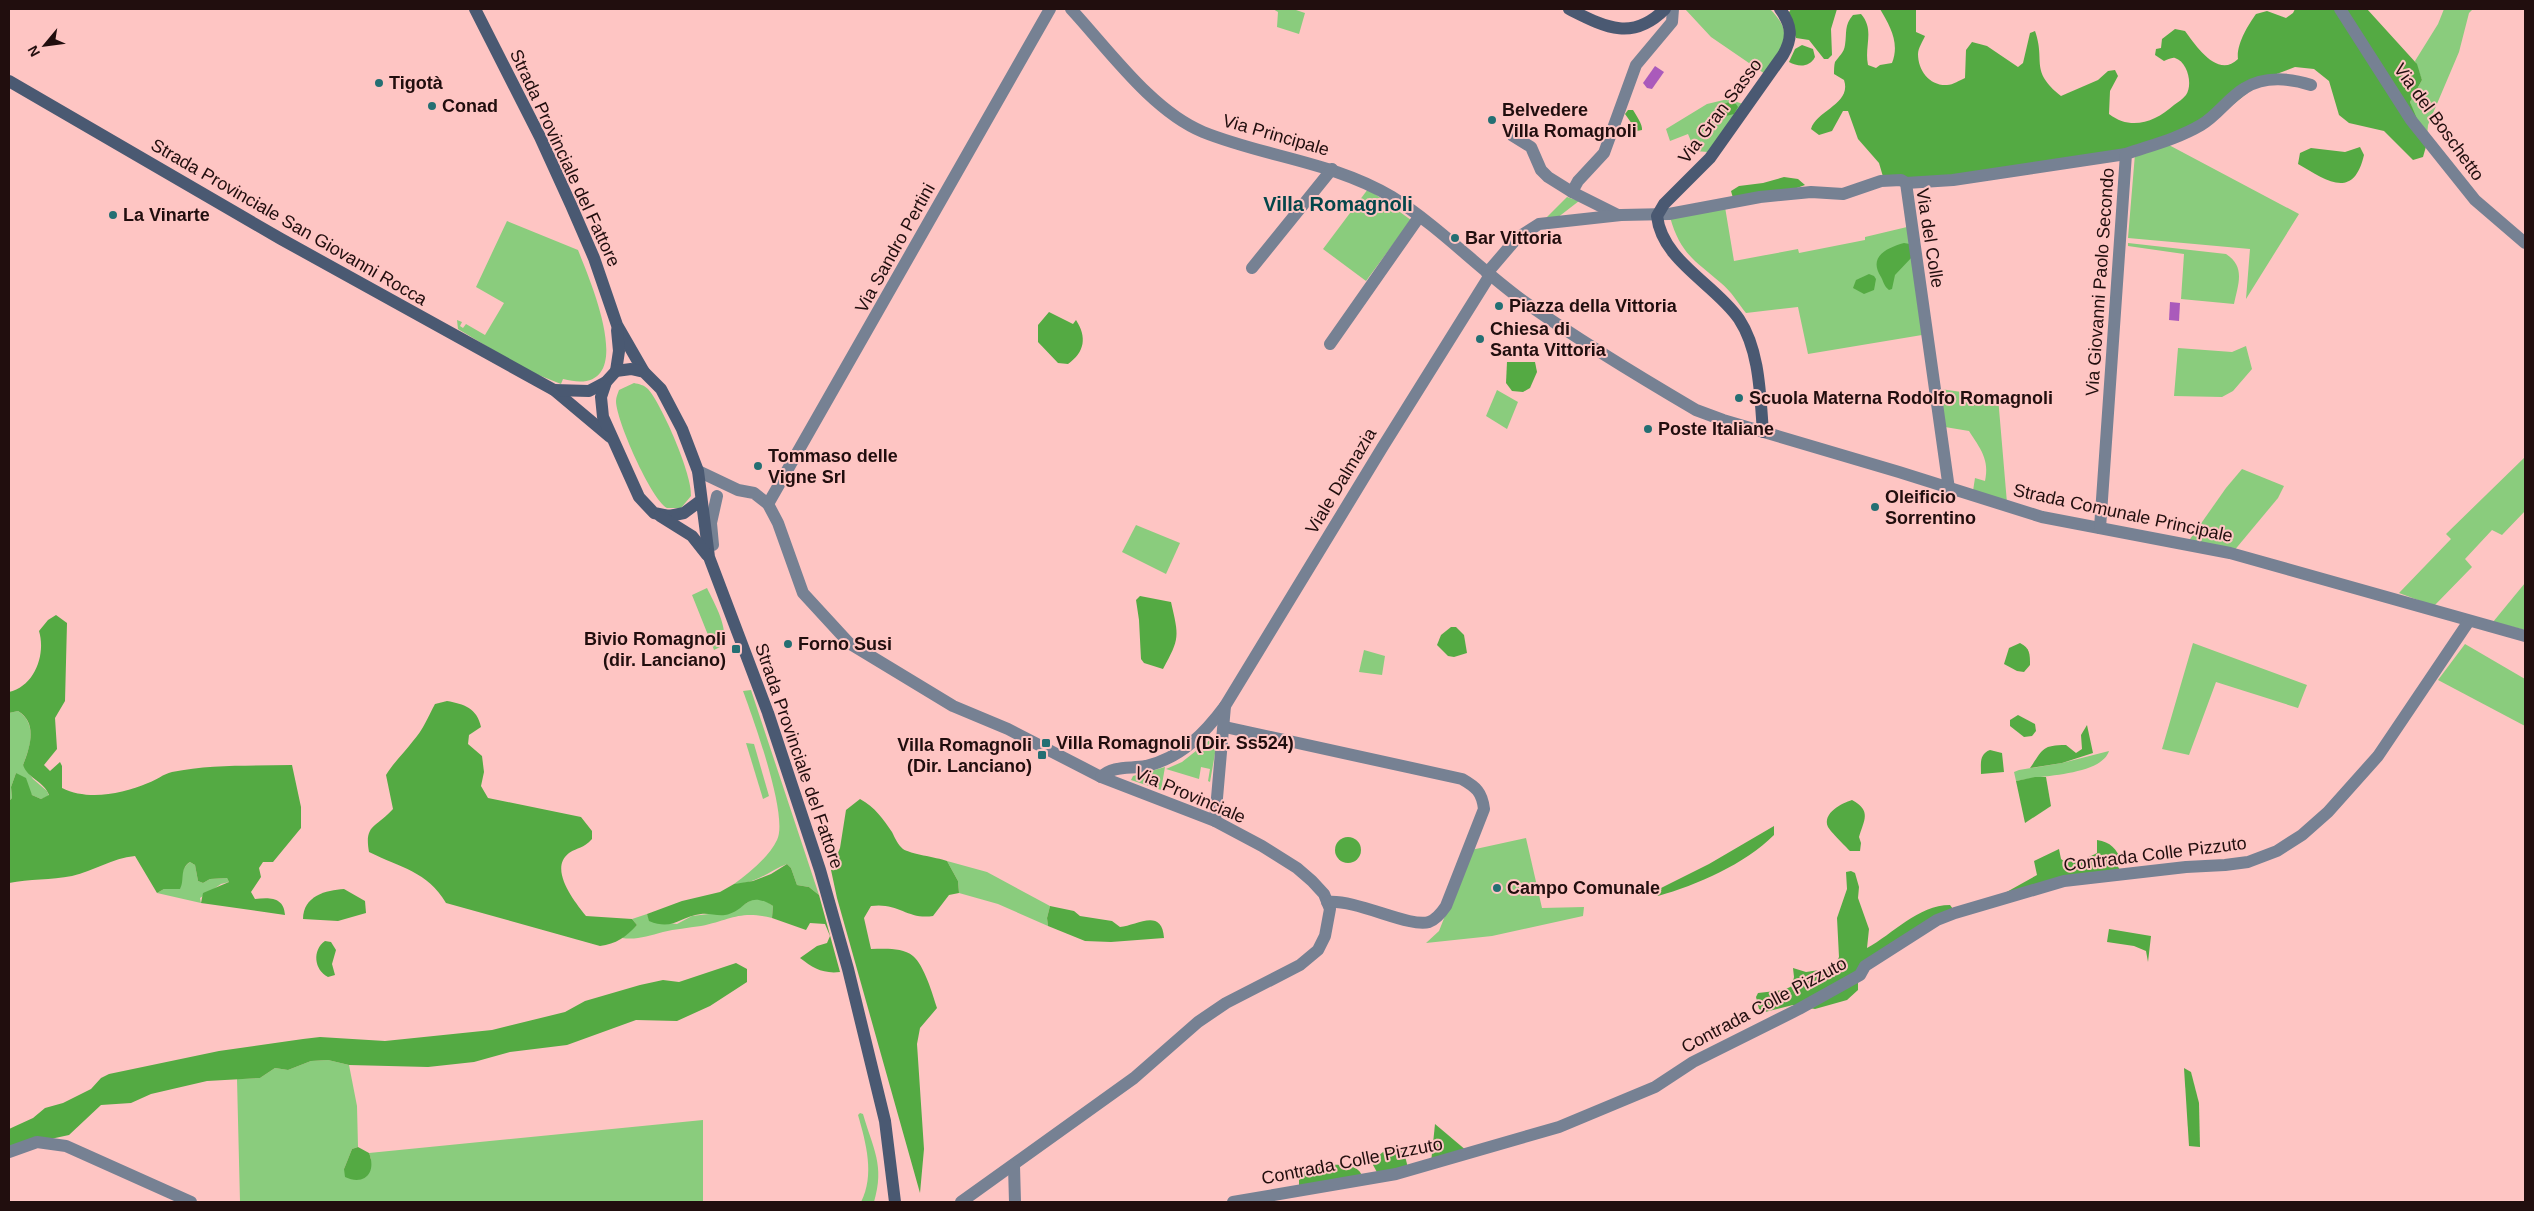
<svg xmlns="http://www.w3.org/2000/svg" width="2534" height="1211" font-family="Arial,sans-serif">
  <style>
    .green { fill: #8acc7d }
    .forest { fill: #54aa43 }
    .water { fill: #aa5abb }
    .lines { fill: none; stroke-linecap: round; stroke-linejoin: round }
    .street { stroke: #768193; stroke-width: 12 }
    .secondary { stroke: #4a5972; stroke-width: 12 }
    .poi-dot { fill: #246f73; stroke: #fec5c3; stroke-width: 2 }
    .labels { text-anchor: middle; stroke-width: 4; stroke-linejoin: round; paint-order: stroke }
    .poi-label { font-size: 18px; font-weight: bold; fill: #210e0e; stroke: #fec5c3; text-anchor: start }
    .street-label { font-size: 18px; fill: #210e0e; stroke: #fec5c3 }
    .quarter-label { font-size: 20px; font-weight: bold; fill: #03464a; stroke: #fec5c3 }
  </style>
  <rect width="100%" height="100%" fill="#fec5c3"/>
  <!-- green -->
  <g class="green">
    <path d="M1273,9H1293L1305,13L1299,34L1277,27L1278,12Z"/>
    <path d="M1685,9H1770C1796,35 1782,48 1765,74L1711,37Z"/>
    <path d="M2444,9H2473L2469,13L2459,52L2428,125L2427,136L2416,120L2410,102L2422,80L2415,61L2438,24Z"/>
    <path d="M1728,99L1743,104L1708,152L1695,151L1688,134L1670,141L1666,129L1707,104Z"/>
    <path d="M2167,144L2299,214L2246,299L2250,249L2128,238L2135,154Z"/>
    <path d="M1368,189L1411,220L1366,281L1323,249Z"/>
    <path d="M1567,197L1579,201L1557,218H1546Z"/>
    <path d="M1725,207L1734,261L1798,249L1799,253L1865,240V237L1907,227L1922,335L1808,354L1798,307L1746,313C1738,303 1731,291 1721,283C1694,260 1680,253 1670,217Z"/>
    <path d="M507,221L578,250C590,281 643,400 563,379L561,384L526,370L458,329L457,320L462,322L460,326L463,328L466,324L485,335L504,303L476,287Z"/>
    <path d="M2128,243L2226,254C2246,267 2238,284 2234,304L2181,299L2184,254L2128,246Z"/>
    <path d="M2246,346L2252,369L2233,391L2222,397L2174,396L2178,348L2232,352Z"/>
    <path d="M634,383C639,384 644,385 648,389C662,405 693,476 691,496L681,508H667C651,499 616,420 616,401C616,397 618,393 619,390Z"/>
    <path d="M1940,389L1998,397L2007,503L1973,491L1975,478L1985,481C1990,460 1980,448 1969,431L1945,427Z"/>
    <path d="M1497,390L1518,402L1507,429L1486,416Z"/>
    <path d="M2525,457V511L2502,535L2492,530L2465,559L2472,567L2434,606L2399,593L2451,539L2446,534Z"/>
    <path d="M2242,469L2284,486L2278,498L2233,552L2188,542L2226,488Z"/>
    <path d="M1136,525L1180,543L1166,574L1122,552Z"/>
    <path d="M2525,583V630L2493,622Z"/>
    <path d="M707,588C714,603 730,629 722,646L714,650L692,595Z"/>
    <path d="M2193,643L2307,685L2298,708L2216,682L2189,755L2162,749Z"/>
    <path d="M2465,644L2525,679V726L2438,680Z"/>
    <path d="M1364,650L1385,656L1382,675L1359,672Z"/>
    <path d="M751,690L819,895L809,887L797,885L791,868L787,864C769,871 756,884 734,884C749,873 769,857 777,840C789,817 753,718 743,691Z"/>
    <path d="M18,711C38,724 30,747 23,765L33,779L47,791L49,796L41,799L32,795L16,773L11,787L12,798L9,801V713Z"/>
    <path d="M1211,739L1217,742L1210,782L1208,781L1210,769L1201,767L1199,779L1166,769L1182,762Z"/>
    <path d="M746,743L754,744L769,796L763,799Z"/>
    <path d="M2109,751C2101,776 2039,775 2016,781L2014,772L2019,770L2062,763Z"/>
    <path d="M1165,767L1161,790L1131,780L1133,776Z"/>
    <path d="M1526,838L1542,908L1584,907L1583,916L1492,936L1426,943L1439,931L1471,850Z"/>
    <path d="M947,861L987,872L1050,906L1047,918L1048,926L998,904L959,893L958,881Z"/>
    <path d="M190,862L195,865L198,881L203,883L210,879L227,878L229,882L221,884L200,898L201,903L157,893L164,889H180C181,879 181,868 190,862Z"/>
    <path d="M753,899H763L773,906L772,918C739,910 731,920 701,926C688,928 675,929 663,932C648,936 637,940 622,938L637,925L632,919L647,914L650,921L677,924L692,916L734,911Z"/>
    <path d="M328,1060L349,1065L357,1106L358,1147L352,1149L344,1169L371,1159L369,1153L703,1120V1202H240L237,1079L260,1078L275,1068L288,1070L311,1061Z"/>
    <path d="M860,1113L863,1114C873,1149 885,1165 874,1202H861C875,1175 866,1143 858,1115Z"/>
  </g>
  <!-- forest -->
  <g class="forest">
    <path d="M1791,9H1837L1831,29L1832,55L1828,59H1824L1809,40L1796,38L1788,14Z"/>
    <path d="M1880,9H1916V32L1925,36C1923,41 1918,48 1918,54C1918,71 1930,86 1947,85C1953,85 1960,80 1965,78L1966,50L1972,42L1987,46L2018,67L2023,63L2030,33L2035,31C2046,62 2029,70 2061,96L2098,80L2108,71L2115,70L2118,76L2110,91L2109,114C2131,131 2155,122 2174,105C2178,102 2183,99 2186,95C2193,85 2188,62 2175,58C2172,57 2167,60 2164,61L2155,55L2156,49L2161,48L2162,39L2175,29L2185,31C2196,46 2218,79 2238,59C2236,45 2248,25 2256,14L2267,11L2286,18L2293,13L2295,9H2367L2417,64L2422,80L2410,102L2427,143L2423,157L2413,160L2384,131L2349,123L2339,115L2329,81L2314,69L2295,67L2266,78L2210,123L2164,146L2004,171L1884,180L1879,163L1858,139L1848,111H1843L1832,131L1819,135L1811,129C1817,110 1852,104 1844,80L1834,74C1834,71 1834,65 1835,62C1839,56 1844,53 1845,45C1847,33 1844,25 1853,15L1861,14C1875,30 1864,46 1868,65L1876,68L1880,65L1892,63C1900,43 1890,26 1880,9Z"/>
    <path d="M1802,45L1813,49L1815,57C1809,68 1798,67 1789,62L1795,49Z"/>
    <path d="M1729,102L1736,104L1738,107L1734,114L1726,116L1715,112L1719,106Z"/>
    <path d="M1628,110H1633C1636,115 1643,125 1642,130L1637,131L1625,114Z"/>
    <path d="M2360,147L2364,155C2353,202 2325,179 2298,164L2300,153L2311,148L2345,152Z"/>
    <path d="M1784,177L1798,179L1805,185L1794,189L1733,198L1731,191L1739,186L1763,183Z"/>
    <path d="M1904,243L1910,244L1913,256L1895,275L1892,289L1889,290C1884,286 1884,283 1881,277C1868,257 1886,248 1904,243Z"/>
    <path d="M1869,274L1874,276L1876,279L1874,290L1864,294L1853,288L1856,280Z"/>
    <path d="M1049,312L1073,324L1076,320C1087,337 1085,352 1068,364L1058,363L1038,342V325Z"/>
    <path d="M1507,362H1535L1537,372L1530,388L1523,392L1512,391L1506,383Z"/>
    <path d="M1140,596L1171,602C1179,637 1180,638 1163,669L1144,663L1141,659L1139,620L1136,600Z"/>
    <path d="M56,615L67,623L65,701L55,718L57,749L44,765L50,771L60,762L62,766V788C88,801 122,794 148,783C157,780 163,774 172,772C211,764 253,766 292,765L301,807V828L273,862H263L259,868L261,877L251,892L255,899C270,897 284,897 285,915L201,903L203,893L229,882L227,878L210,879L203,883L198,881L195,865L190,862C179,869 185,880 180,889H164L157,893L135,856C112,858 94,871 72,876C51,880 29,879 9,883V801L12,798L11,787L16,773L26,778L32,795L41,799L49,795C44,781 28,779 23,765C30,747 38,723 18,711L9,713V692C35,686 46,654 39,631L48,620Z"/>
    <path d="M1451,627H1456L1464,635L1467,653L1454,657L1448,656L1437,645L1441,635Z"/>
    <path d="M2020,643C2030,648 2030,654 2030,665L2024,672L2017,671L2004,664L2009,648Z"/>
    <path d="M447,701C464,704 477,708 481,727L469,735L468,744L482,756L484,772L481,786L488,798L581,817L592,831V839C583,849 578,847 569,853C548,869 575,902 586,916L632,919L637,925C626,937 616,944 600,946L446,903C427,871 401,868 369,852C364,824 376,828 393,809L386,775C394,762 404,753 413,741C423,730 428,717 435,704Z"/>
    <path d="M2018,715L2035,724L2036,731L2032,736L2024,737L2010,726V720Z"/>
    <path d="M2087,725L2093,753L2062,763L2030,768C2043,750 2041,745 2066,745L2076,753L2082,749L2081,735Z"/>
    <path d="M1990,750L2002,753L2004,772L1981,774C1981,764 1979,754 1990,750Z"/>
    <path d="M2035,777H2046L2051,806L2025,823L2016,781Z"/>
    <path d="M860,799C875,807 883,819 892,832C895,838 898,845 903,849C910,854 936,857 947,861L958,881L959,893L949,895L933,916C908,920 898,902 871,906L864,918L871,949C884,949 902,947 913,956C924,965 933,995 937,1008L920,1028L917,1044L924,1149L920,1193L837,898L831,870L840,848L846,810Z"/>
    <path d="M1852,800C1872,811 1864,820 1859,837L1861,843L1860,851H1850C1845,846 1831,832 1828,827C1822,813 1842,803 1852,800Z"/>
    <path d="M1774,826V835C1745,864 1697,885 1658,896L1655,891L1709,864Z"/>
    <circle cx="1348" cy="850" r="13"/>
    <path d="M2097,840C2111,842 2116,849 2122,861L2117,865L2120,870L2003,894L2037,875L2034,861L2059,849L2061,859L2065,862L2083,860L2097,853Z"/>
    <path d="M787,864L791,868L797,885L809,887L819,895L840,972C823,974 813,968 800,958L817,946L827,943L830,936L825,924L810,923L806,930L772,918L773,906C746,889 747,911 725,915C717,916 709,913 701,914C679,917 673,931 649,921L647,914L682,901L720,892L734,884L753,881L771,874Z"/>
    <path d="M1851,871L1855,873L1859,887L1858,898L1869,929L1867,948C1893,934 1918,905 1950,905L1953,909L1865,965L1858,980V990L1847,1000L1815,1009L1793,1005L1765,1012L1759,1009L1756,997L1758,993L1784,990L1792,986L1794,977L1793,968L1806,972L1826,969L1836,964L1839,957L1837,918L1847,889L1846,872Z"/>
    <path d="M344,889L365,901L366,913L338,921L303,919C303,896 326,890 344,889Z"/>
    <path d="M1050,906L1074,911L1080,916L1112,921L1120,927C1136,926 1162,907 1164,938L1111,942L1085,941L1048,926L1047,918Z"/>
    <path d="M2109,929L2151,936L2148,962L2146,951L2134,946L2107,942Z"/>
    <path d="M325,941L331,942L336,950L332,964L335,975L328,977C314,970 312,950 325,941Z"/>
    <path d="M736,963L747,969V982L710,1006L677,1021L636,1020L567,1045L510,1052L474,1062L428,1067L349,1065L328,1060L311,1061L288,1070L275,1068L260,1078L207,1081L151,1094L131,1103L101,1105L69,1135L9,1148V1129L33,1118L45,1108L63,1103L91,1089L101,1078L109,1074L219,1051L303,1039L320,1037L385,1041L492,1030L565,1012L585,1001L640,985L663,980L679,982Z"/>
    <path d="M2184,1068L2191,1072L2199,1103L2200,1147L2189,1146Z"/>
    <path d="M1435,1124L1467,1151L1431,1163Z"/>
    <path d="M1395,1146L1404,1152L1408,1168L1378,1174L1373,1165C1375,1156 1387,1148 1395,1146Z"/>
    <path d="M358,1147L369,1153C377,1173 364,1186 345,1177L344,1169L352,1149Z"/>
    <path d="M1323,1165C1335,1165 1358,1162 1362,1176L1299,1187V1177L1308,1169Z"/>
  </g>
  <!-- water -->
  <g class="water">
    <path d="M1655,66L1664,72L1652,89L1647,88L1643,83Z"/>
    <path d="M2170,302L2180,303L2179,321L2169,320Z"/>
  </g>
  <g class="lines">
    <!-- street -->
    <g class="street">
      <path d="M1071,9C1108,49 1152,111 1203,132C1265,157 1334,162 1392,197C1440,227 1480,270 1526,303C1580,341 1638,376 1696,410L1723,420L1899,472L2042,517L2230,553L2525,636"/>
      <path d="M2340,9L2411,120L2475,200L2525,243"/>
      <path d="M1513,136L1531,147L1541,170L1548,177L1572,192"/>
      <path d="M1906,183L1953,180L2126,154"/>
      <path d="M1618,215L1572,192L1578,181L1604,153L1636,65L1672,22L1673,9"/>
      <path d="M1252,268L1332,169"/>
      <path d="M1487,273L1517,238L1539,224L1621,215L1669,214L1760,197L1811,192L1843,194L1881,181L1901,180L1906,183L1949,489"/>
      <path d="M1330,344L1419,217"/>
      <path d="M698,471L738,490L754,493L768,504L778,523L803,593L849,643L953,706L1008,729L1101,777L1215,821L1262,846L1297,868L1312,881L1324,894L1330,909L1325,936L1318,950L1300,965L1226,1003L1198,1022L1134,1078L961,1202"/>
      <path d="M768,504L1050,9"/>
      <path d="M2100,528L2126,154C2152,145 2177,139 2201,125C2218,115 2228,98 2245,88C2264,76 2290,78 2311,85"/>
      <path d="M713,545L711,523L717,496"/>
      <path d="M1225,727L1462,779C1476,787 1482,792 1484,809L1446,906C1442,912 1437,919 1429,922C1409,928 1357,899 1327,902"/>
      <path d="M1101,777C1113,765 1130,769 1146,766C1181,758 1205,733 1225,706"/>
      <path d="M1215,821L1225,706L1382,448L1490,275"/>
      <path d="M9,1152L37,1142L66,1146L191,1202"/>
      <path d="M1014,1166L1015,1202"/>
      <path d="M1233,1202L1396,1174L1559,1127L1655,1087L1693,1062L1799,1009L1860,975L1865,966L1937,920L1955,913L2064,881L2186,867L2225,865L2248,862L2277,851L2302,835L2328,812L2378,756L2469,621"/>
    </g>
    <!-- secondary -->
    <g class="secondary">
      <path d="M475,9L540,137L571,205L594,258L617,325L644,372"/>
      <path d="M1569,9C1605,27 1632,42 1665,9"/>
      <path d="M9,81L281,239L554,390L610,437"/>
      <path d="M616,371L619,351L617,330"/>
      <path d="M554,390L589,391L606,382"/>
      <path d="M1763,432C1760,395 1760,351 1739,319C1715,284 1662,261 1657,216L1664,204L1710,158L1783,55C1793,38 1792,25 1780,9"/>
      <path d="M700,501L684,513L669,516L654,513L639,497L603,417L601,397L606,382L616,371L631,369L644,372L661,389L682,429L698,471L709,557L768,713L820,870L848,969L885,1121L895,1202"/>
      <path d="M660,516L692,536L707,555"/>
    </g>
  </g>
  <!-- markers -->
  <g class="poi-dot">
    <circle cx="379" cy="83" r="5"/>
    <circle cx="432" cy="106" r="5"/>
    <circle cx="1492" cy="120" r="5"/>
    <circle cx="113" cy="215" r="5"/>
    <circle cx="1455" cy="238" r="5"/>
    <circle cx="1499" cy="306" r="5"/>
    <circle cx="1480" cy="339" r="5"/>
    <circle cx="1739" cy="398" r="5"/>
    <circle cx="1648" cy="429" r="5"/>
    <circle cx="758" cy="466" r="5"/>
    <circle cx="1875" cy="507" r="5"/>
    <circle cx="788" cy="644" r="5"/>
    <rect x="731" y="644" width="10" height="10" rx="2.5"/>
    <rect x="1041" y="738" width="10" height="10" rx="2.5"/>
    <rect x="1037" y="750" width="10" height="10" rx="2.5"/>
    <circle cx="1497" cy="888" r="5"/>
  </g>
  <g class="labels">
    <!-- poi labels -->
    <g class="poi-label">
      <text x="389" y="89">Tigotà</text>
      <text x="442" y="112">Conad</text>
      <text x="1502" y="116">Belvedere<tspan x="1502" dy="21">Villa Romagnoli</tspan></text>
      <text x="123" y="221">La Vinarte</text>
      <text x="1465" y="244">Bar Vittoria</text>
      <text x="1509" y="312">Piazza della Vittoria</text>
      <text x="1490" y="335">Chiesa di<tspan x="1490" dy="21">Santa Vittoria</tspan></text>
      <text x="1749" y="404">Scuola Materna Rodolfo Romagnoli</text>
      <text x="1658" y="435">Poste Italiane</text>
      <text x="768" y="462">Tommaso delle<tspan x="768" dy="21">Vigne Srl</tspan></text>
      <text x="1885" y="503">Oleificio<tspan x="1885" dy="21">Sorrentino</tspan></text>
      <text x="726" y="645" text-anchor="end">Bivio Romagnoli<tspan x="726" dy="21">(dir. Lanciano)</tspan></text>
      <text x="798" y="650">Forno Susi</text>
      <text x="1056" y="749">Villa Romagnoli (Dir. Ss524)</text>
      <text x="1032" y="751" text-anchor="end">Villa Romagnoli<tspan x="1032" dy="21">(Dir. Lanciano)</tspan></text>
      <text x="1507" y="894">Campo Comunale</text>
    </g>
    <!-- street labels -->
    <g class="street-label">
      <text transform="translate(1720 111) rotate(-53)" y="6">Via Gran Sasso</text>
      <text transform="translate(2439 122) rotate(54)" y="6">Via del Boschetto</text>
      <text transform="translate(1276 135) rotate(16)" y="6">Via Principale</text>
      <text transform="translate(565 158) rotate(65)" y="6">Strada Provinciale del Fattore</text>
      <text transform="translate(289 222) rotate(30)" y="6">Strada Provinciale San Giovanni Rocca</text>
      <text transform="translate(1930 238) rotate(81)" y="6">Via del Colle</text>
      <text transform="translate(895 248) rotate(-61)" y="6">Via Sandro Pertini</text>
      <text transform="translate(2100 282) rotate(-86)" y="6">Via Giovanni Paolo Secondo</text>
      <text transform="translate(1341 481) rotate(-59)" y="6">Viale Dalmazia</text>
      <text transform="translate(2123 513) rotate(12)" y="6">Strada Comunale Principale</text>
      <text transform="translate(799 756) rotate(71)" y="6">Strada Provinciale del Fattore</text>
      <text transform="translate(1190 795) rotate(23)" y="6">Via Provinciale</text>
      <text transform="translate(2155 854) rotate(-7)" y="6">Contrada Colle Pizzuto</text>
      <text transform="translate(1764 1005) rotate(-28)" y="6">Contrada Colle Pizzuto</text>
      <text transform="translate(1352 1161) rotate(-11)" y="6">Contrada Colle Pizzuto</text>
    </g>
    <!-- quarter labels -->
    <g class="quarter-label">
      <text x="1338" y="211">Villa Romagnoli</text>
    </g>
  </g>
  <!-- border -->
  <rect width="2534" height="1211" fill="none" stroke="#210e0e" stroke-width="20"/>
  <!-- north arrow -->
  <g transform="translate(45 45) rotate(241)" stroke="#fec5c3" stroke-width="4" paint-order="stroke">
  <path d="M0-4L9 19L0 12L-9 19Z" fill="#210e0e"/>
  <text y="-8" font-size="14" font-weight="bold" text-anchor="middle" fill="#210e0e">N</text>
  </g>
</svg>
